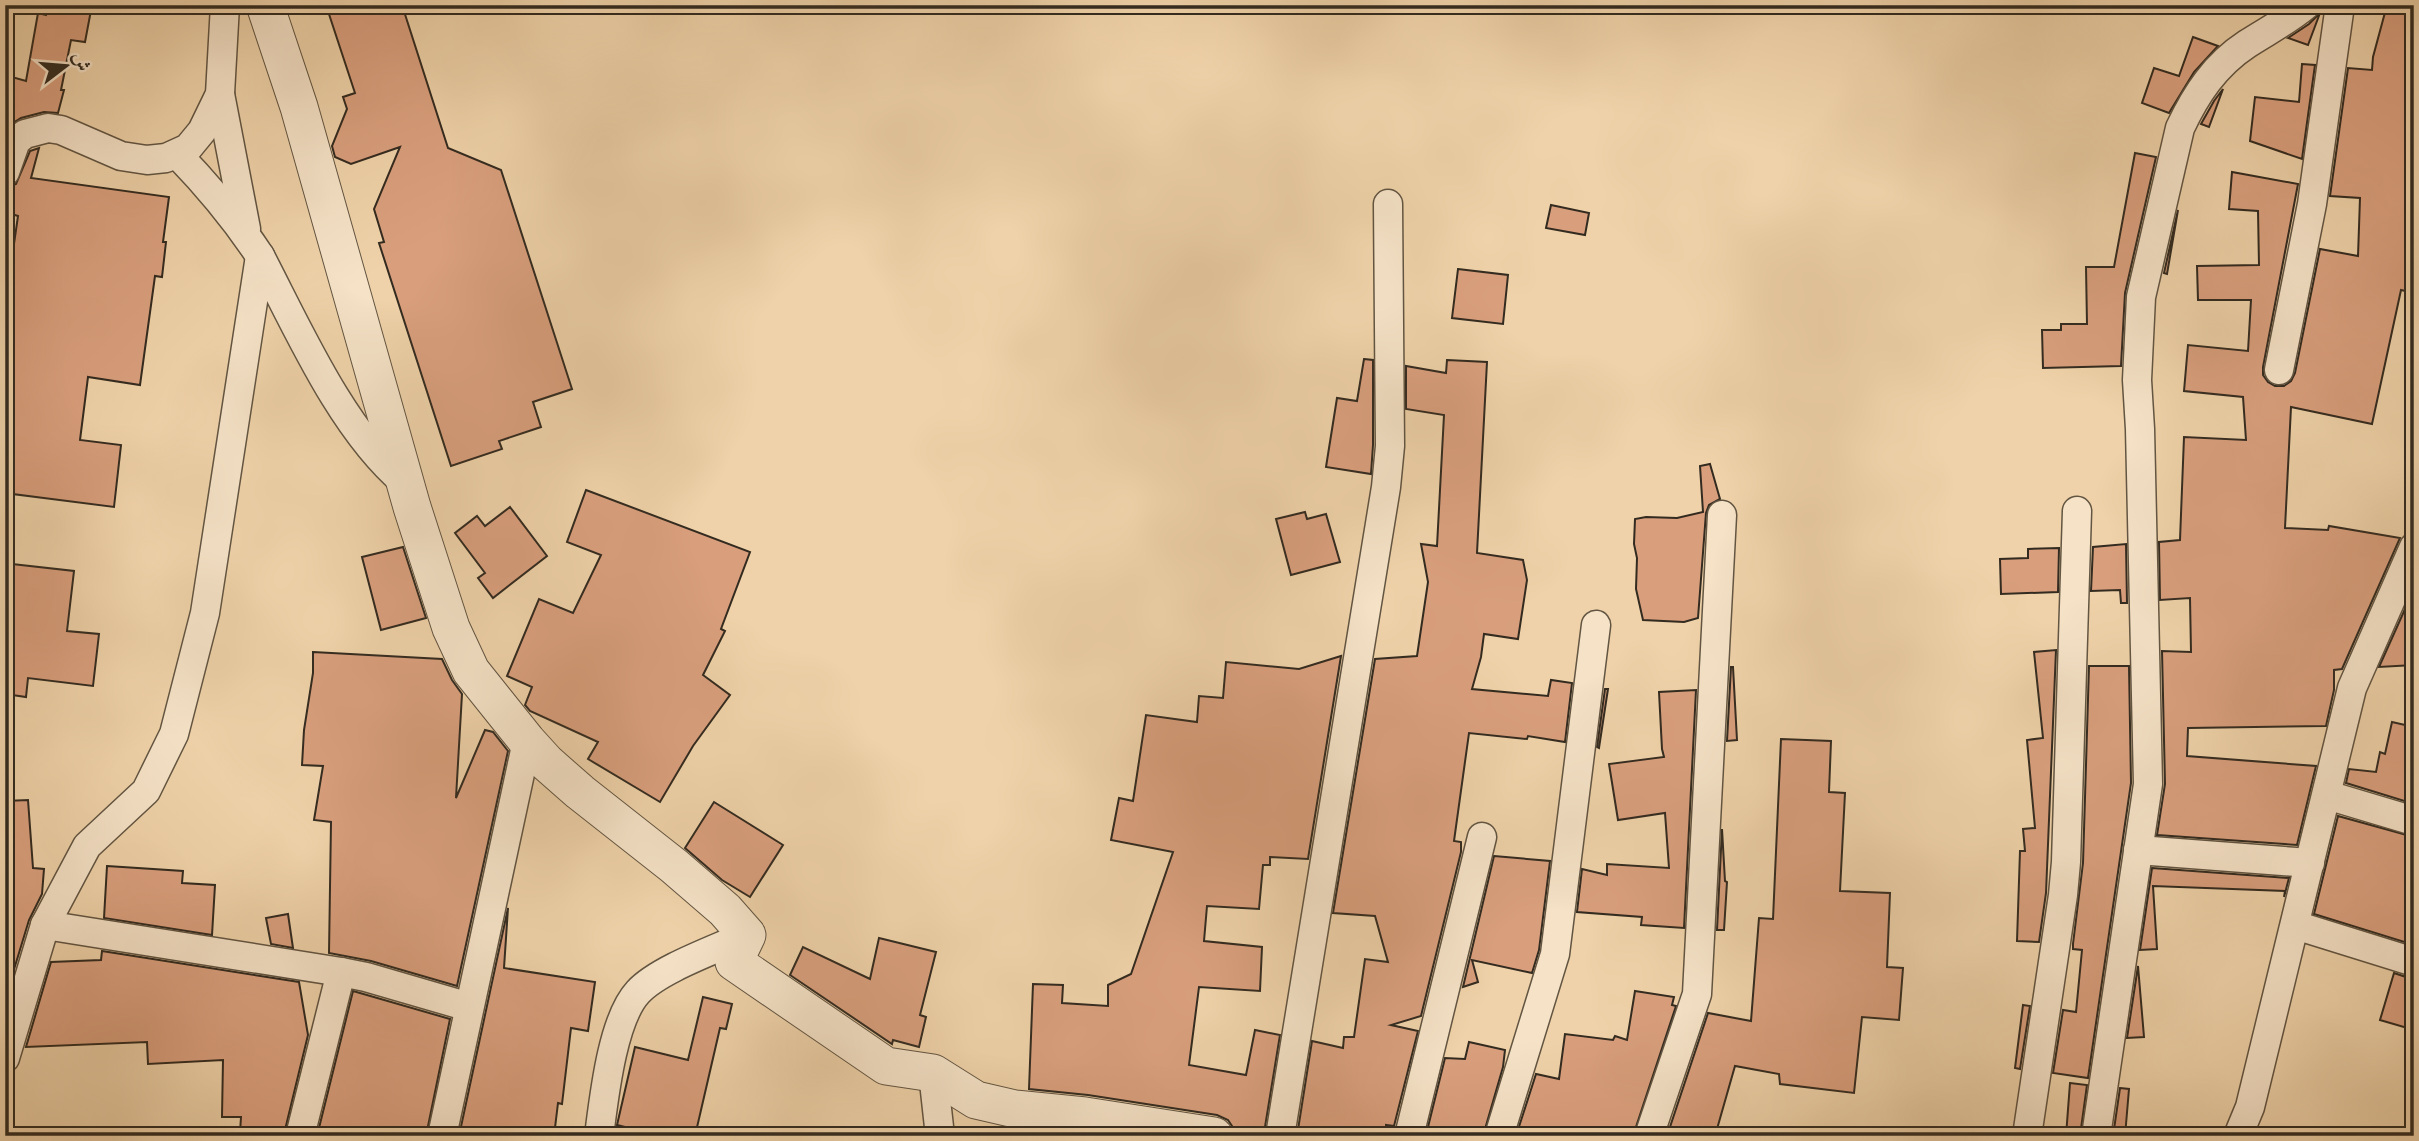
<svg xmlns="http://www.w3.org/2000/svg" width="2419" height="1141" font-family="'IM FELL English',Amiri,serif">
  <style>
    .building { fill: #d99f7d; stroke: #332b20; stroke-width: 2 }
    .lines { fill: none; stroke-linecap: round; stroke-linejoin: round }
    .minor-casing { stroke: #625542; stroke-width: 31 }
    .tertiary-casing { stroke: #625542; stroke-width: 39 }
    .minor { stroke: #f5e2c7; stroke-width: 28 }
    .tertiary { stroke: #f5e2c7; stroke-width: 37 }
  </style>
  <rect width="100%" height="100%" fill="#efd2a9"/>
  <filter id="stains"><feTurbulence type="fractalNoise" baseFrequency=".00286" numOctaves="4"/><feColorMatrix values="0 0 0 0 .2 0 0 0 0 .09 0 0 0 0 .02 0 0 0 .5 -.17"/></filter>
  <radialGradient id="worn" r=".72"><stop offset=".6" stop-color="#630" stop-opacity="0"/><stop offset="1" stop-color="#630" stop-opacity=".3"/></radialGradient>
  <!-- building -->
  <g class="building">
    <path d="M48,5H92L85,42L71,40L61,90H64L58,113L44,112L21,118L5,128V75L26,81L38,13L46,15Z"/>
    <path d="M326,5H402L448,148L501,170L572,389L533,402L541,427L499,441L502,449L451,466L379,243L384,242L374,209L400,147L351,164L335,157L332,146L347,109L343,97L355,93Z"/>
    <path d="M2387,5H2414V293L2401,290L2372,424L2291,407L2285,528L2328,530L2329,526L2400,538L2342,669L2334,670V690L2326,726L2188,728L2187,756L2316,766L2297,845L2157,835L2165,784L2162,651L2191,652L2190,598L2160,600L2159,542L2180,540L2184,437L2246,440L2243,397L2184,391L2188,345L2248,351L2251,300H2198L2197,266L2259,265L2258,211L2229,209L2232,172L2298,184L2263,367V375L2268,382L2275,386H2284L2291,381L2295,373L2320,249L2358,256L2360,198L2330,196L2348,68L2372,70L2373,57Z"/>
    <path d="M2320,13L2308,45L2288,38L2309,24Z"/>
    <path d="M2193,37L2218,46L2194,72L2169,113L2142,103L2154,68L2179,76Z"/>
    <path d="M2302,64L2315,65L2302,159L2250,141L2255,97L2299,102Z"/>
    <path d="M2223,89L2209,127L2201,124L2214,101Z"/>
    <path d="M39,148L31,178L169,197L163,242H166L162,277L155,276L140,385L88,377L80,440L121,445L114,507L5,493V307L18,216L5,212V188L16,184L30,151Z"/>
    <path d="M2135,153L2156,157L2125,293L2121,366L2043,368L2042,330H2061V324H2087L2086,267H2114Z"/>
    <path d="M1551,205L1589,213L1585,235L1546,228Z"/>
    <path d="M2178,210L2167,274L2164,273Z"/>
    <path d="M1458,269L1508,275L1503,324L1452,318Z"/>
    <path d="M1364,359L1373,360V445L1371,474L1326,467L1337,398L1357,401Z"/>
    <path d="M1447,360L1487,362L1477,553L1523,560L1527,580L1518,639L1484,634L1481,657L1472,689L1548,696L1551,680L1572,683L1565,742L1528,736L1527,739L1469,733L1454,841L1461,842V852L1421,1016L1391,1025L1418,1031L1394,1126L1386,1125V1131L1306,1127L1305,1136H1297L1312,1041L1343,1048L1344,1037H1354L1365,959L1388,962L1375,916L1333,913L1375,659L1417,656L1428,582L1421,544L1437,546L1444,415L1406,409V366L1446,373Z"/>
    <path d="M1710,464L1720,499L1709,505L1706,513L1698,618L1684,622L1643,620L1636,589L1637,558L1634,544L1635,519L1646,517L1677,518L1703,512L1700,466Z"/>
    <path d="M586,490L750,552L721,629L725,631L703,675L730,695L693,746L660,802L588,759L598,742L530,711L525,705L532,687L507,676L539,599L573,613L601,555L567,542Z"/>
    <path d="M510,507L547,556L493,598L478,578L485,573L455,533L477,516L485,526Z"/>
    <path d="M1305,512L1307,519L1326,514L1340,562L1291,575L1276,519Z"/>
    <path d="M2126,544L2127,603H2121L2120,590L2091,591L2093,547Z"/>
    <path d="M403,547L426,618L381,630L362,557Z"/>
    <path d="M2059,548L2058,592L2001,594L2000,559L2028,558V549Z"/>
    <path d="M12,564L74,571L67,631L99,634L93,686L28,678L26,697L5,694V623Z"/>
    <path d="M2414,589V665L2379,667Z"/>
    <path d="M2056,650L2046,893L2039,942L2017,941L2020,851H2025L2023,829L2035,828L2027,740L2043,738L2034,652Z"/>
    <path d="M313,652L442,659L452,680L462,694L456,798L485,730L493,732L508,751L457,986L371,961L329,953L331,822L314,820L323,766L302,765L304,730L313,673Z"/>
    <path d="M1341,656L1308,859L1270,857V865H1263L1259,909L1207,906L1204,941L1262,947L1260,991L1199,987L1189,1065L1246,1075L1255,1030L1280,1035L1264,1133L1234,1129L1228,1120L1217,1115L1088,1095L1029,1089L1033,984L1063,985L1062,1003L1108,1006V985L1131,974L1173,852L1111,840L1119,798L1133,801L1146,715L1197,722L1199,696L1223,698L1226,662L1299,669Z"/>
    <path d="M2089,666H2129L2131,783L2088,1078L2053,1073L2063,1010L2076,1012L2082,950L2073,949V944L2083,863Z"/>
    <path d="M1731,667H1733L1737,740L1727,741Z"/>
    <path d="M1605,689H1608L1599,748L1597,747Z"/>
    <path d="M1696,690L1684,928L1641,925L1642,917L1577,912L1582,869L1607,875V864L1669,868L1665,813L1618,820L1609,764L1664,757L1662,749L1659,692Z"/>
    <path d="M2392,722L2414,727V804L2346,783L2349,769L2376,772L2380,752L2385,754Z"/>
    <path d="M1781,739L1831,741L1829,792L1845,793L1840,891L1890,893L1887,967L1903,968L1899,1020L1862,1017L1854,1093L1780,1084L1779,1074L1735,1066L1715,1136H1667L1708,1013L1751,1021L1759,918L1773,919Z"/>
    <path d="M28,800L33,868L44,869L42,894L29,920L5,999V801Z"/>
    <path d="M714,802L783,845L750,897L722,880L685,848Z"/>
    <path d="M2338,816L2414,837V945L2314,914Z"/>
    <path d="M1722,829L1725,881L1727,882L1724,930H1717Z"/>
    <path d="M1494,856L1550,861L1539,950L1532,973L1472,960L1478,982L1463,987Z"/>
    <path d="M107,866L183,871L182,883L215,885L212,935L104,918Z"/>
    <path d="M2152,868L2289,878L2284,897L2285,891L2153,886L2157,949L2140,950Z"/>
    <path d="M508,908L504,968L595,982L588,1031L571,1028L562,1104L558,1103L554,1136H459Z"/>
    <path d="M288,914L293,948L271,944L266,918Z"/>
    <path d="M879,938L936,952L920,1015L926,1017L919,1047L893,1040L892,1044L790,975L803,947L870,979Z"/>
    <path d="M102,951L299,982L308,1035L284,1134L240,1133L241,1117H222L223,1060L148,1064L147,1042L26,1047L51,962L101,960Z"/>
    <path d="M2138,966L2144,1037L2127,1038Z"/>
    <path d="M2394,973L2409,978L2408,1004L2414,1006V1030L2380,1020Z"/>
    <path d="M353,991L450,1019L426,1136H317Z"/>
    <path d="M1635,991L1674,997L1672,1005L1676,1006L1633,1136H1516L1536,1074L1559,1079L1565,1034L1613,1040L1615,1036L1627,1040Z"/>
    <path d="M703,997L732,1004L726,1029L720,1028L695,1136H661L617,1125L635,1047L688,1060Z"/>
    <path d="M2023,1005L2030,1006L2020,1069L2015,1068Z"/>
    <path d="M1469,1042L1505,1050L1503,1067L1483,1136H1433L1435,1128L1428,1127L1445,1058L1465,1059Z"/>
    <path d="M2070,1083L2087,1085L2080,1136H2066Z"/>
    <path d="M2120,1088L2129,1089L2125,1136H2113Z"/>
  </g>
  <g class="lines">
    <!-- minor casing -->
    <g class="minor-casing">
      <g id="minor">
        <path d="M220,94L246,229"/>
        <path d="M177,154C208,186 235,218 260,256C298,329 342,430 405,483"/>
        <path d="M5,172L16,141L25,134L48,128L61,130L121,156L147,160L166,158L188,148L202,131L220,94L225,5"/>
        <path d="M2279,370L2312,204L2340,5"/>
        <path d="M2327,795L2414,821"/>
        <path d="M2138,850L2310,863"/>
        <path d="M45,925L341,972L366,977L469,1007"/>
        <path d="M2295,925L2414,962"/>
        <path d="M5,1058L45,925L87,846L146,791L174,734L205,613L260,256"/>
        <path d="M933,1073L940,1136"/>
        <path d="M300,1136L341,972"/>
        <path d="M442,1136L527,741"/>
        <path d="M599,1136C604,1098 612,1020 638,992C659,969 717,949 747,935"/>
        <path d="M1280,1136L1386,487L1390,446L1388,204"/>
        <path d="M1409,1136L1482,837"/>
        <path d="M1499,1136L1555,954L1596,625"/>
        <path d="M1649,1136L1697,994L1722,515"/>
        <path d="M2027,1136L2063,895L2066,862L2077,511"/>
        <path d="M2096,1136L2148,784L2140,429L2137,380L2141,297L2180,128C2196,94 2215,65 2247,44C2267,31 2287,21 2306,5"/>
        <path d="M2238,1136L2250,1107L2352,688L2414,547"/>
      </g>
    </g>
    <!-- tertiary casing -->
    <g class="tertiary-casing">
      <path id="tertiary" d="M265,5L299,107L412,507L451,628L471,671L527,741L547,763L580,792L674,866L725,910L747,935L734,962L886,1066L933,1073L976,1100L1015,1109L1085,1116L1214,1136"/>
    </g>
    <!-- minor -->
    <use href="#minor" class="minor"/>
    <!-- tertiary -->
    <use href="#tertiary" class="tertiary"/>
  </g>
  <!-- margin -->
  <rect width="2419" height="1141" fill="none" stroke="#efd2a9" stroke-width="28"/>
  <rect x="7" y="7" width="2405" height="1127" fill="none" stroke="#332b20" stroke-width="3.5"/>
  <rect x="14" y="14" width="2391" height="1113" fill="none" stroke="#332b20" stroke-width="2"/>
  <!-- north arrow -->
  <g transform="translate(66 66) rotate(74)" stroke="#f5e2c7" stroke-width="5" paint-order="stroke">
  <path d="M0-5L12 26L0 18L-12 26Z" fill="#332b20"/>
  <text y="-10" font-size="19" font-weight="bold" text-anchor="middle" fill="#332b20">ش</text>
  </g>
  <rect width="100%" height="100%" filter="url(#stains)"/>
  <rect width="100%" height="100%" fill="url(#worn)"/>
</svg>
